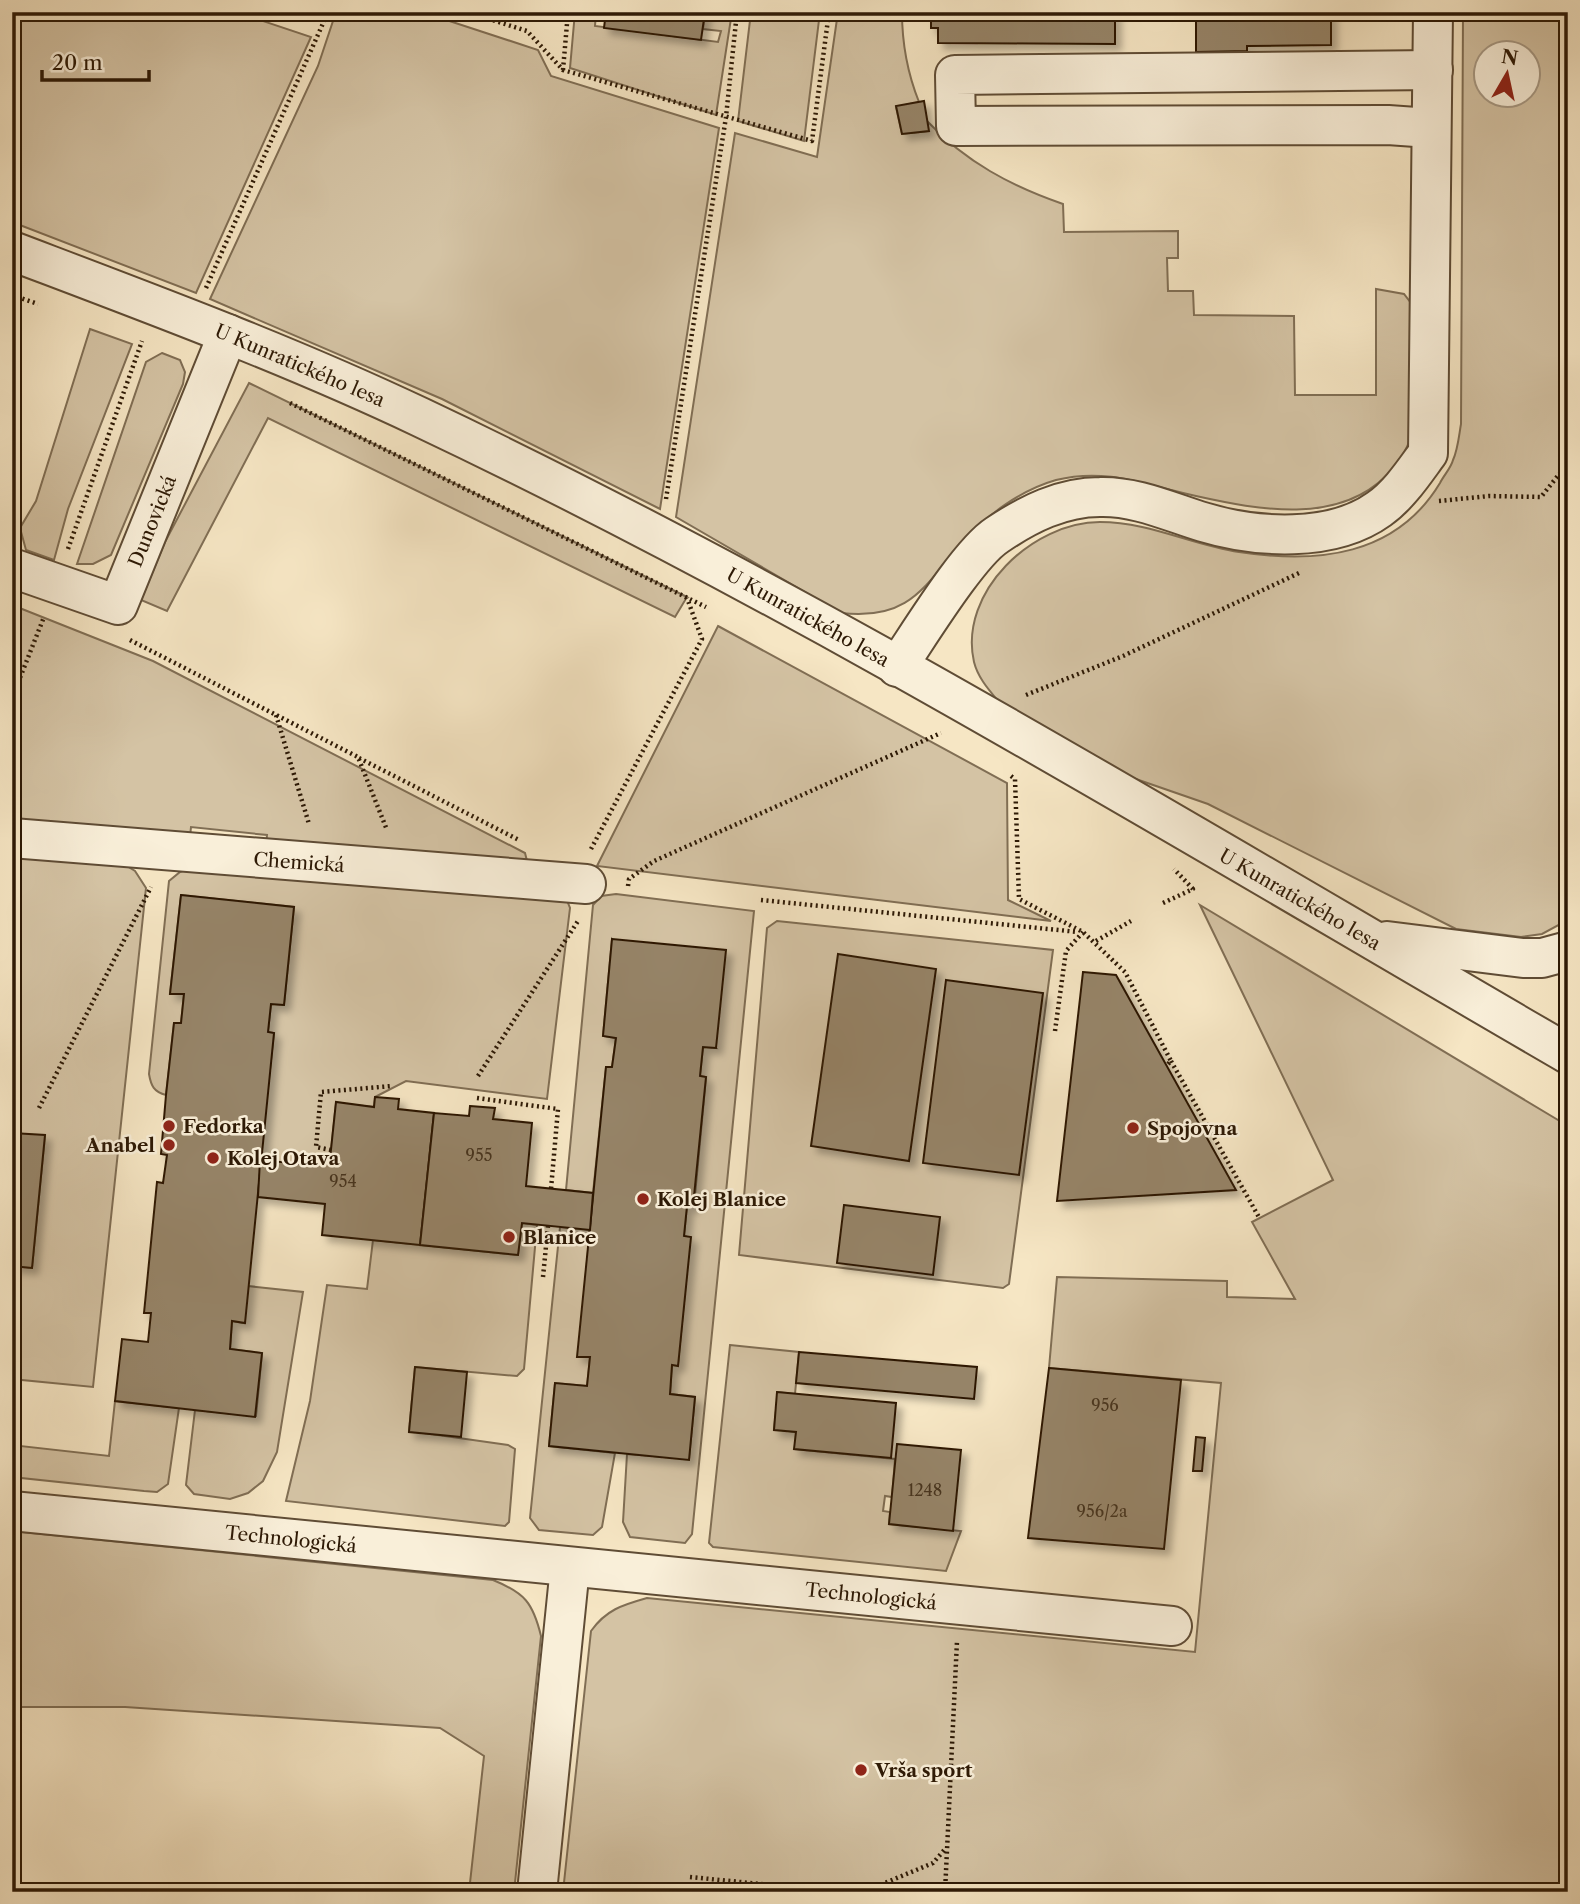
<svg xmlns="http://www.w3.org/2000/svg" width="1580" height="1904" font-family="'Libre Caslon Text',serif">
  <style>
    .green { fill: #d4c3a4; stroke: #806e54; stroke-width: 2; fill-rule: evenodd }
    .building { fill: #968468; stroke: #2d1905; stroke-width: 2; filter: url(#shadow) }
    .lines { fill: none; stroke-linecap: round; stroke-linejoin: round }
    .minor-casing { stroke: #5f4c35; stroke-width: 42 }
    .path { stroke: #2d1905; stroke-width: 4.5; stroke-dasharray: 2 3.5; stroke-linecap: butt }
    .minor { stroke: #f9efd9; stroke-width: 38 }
    .poi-dot { fill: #8f2418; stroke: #f9efd9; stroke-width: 2.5 }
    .labels { text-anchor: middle; stroke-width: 5; stroke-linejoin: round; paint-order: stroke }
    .number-label { font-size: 16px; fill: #47341e }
    .street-label { font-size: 19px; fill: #2d1905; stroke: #f9efd9 }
    .poi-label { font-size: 19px; font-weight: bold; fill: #2d1905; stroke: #f9efd9; text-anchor: start }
  </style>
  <defs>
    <filter id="shadow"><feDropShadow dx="6" dy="6" stdDeviation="3.5" flood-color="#0004"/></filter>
  </defs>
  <rect width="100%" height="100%" fill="#f6e6c4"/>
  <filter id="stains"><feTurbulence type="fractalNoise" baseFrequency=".00286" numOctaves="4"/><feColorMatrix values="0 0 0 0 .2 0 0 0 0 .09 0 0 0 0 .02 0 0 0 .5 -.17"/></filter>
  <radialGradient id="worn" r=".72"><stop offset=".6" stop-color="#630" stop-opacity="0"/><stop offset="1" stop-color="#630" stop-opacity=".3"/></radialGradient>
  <!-- green -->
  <g class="green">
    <path d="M12,12H236L311,37L196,293L12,222Z"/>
    <path d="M336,12H422L538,50L551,76L719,128L660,509L442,399L210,299L318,66Z"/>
    <path d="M575,12H606H596L595,26L718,42L721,31L703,29L705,12H732L716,115L570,68Z"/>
    <path d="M751,12H820L804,141L738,121Z"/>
    <path d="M838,12H902C902,44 907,72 919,102L896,107L902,134L928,131V122C966,162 1011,186 1063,204L1064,232L1178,231V258H1167L1168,291H1193L1194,315L1294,316L1295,395H1376V289L1404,294L1414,307C1413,348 1417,393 1411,434C1409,449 1397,464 1387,475C1338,525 1259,510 1196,496C1148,486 1108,467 1056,480C1021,490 988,514 964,541C924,586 910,621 841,613L676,517L735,133L817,157Z"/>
    <path d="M1463,12H1568V920L1542,934L1521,937L1456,929L1208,804L1133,778L999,702C989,690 978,678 974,662C958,592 1033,522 1100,522C1149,522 1192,545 1239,552C1318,564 1396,556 1440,483C1444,475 1451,468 1453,460C1458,449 1459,435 1461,424ZM1486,52H1528V94H1486Z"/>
    <path d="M90,329L132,344L68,509L54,560L26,550L20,528L36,501Z"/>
    <path d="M162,353L180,360L185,372L183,384L111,555L93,564H77L146,362Z"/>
    <path d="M249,383L687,597L675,617L268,418L167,611L141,600L165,542Z"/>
    <path d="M12,605L153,661L525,853L527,861L266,846L267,835L191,827L190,837L12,819Z"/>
    <path d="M718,626L1007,783L1008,900L1051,921L597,866Z"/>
    <path d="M12,850L114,858L135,871L146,888L93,1387L12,1379V1266L32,1268L45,1136L12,1133Z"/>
    <path d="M196,866L566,898L570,908L547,1099L406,1081L375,1097L374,1107L336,1103L330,1159L312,1157L311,1165L260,1160L274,1033L268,1032L271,1004L284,1005L294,907L181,895L170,993L184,994L181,1023H174L166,1095C154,1092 151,1086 149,1074L169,881L180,872Z"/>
    <path d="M616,894L754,911L692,1534L685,1543L630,1537L623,1522L627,1454L689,1459L695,1397L670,1394L672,1365H678L690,1238L684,1236L687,1206H694L706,1077L700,1076L703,1047L716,1048L612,939L603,1036L616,1038L612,1067H606L593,1193L566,1190L593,905L601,896Z"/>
    <path d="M1200,905L1568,1126V1892H563L591,1631C606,1610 622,1605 647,1598L1195,1652L1221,1383L1049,1368L1057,1277L1227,1281V1297L1295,1299L1252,1222L1333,1180Z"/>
    <path d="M777,921L1053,950L1009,1284L1003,1288L739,1255L767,928Z"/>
    <path d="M522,1223L537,1225L524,1369L517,1376L415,1367L409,1431L508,1445L515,1449L509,1522L505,1526L286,1501L310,1401L327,1285L367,1289L373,1240L518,1255Z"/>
    <path d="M560,1227L590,1230L578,1357H590L587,1386L555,1383L549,1446L615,1453L602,1527L593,1535L539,1530L530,1518Z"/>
    <path d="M248,1286L303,1292L277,1452L263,1481L248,1493L230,1499L194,1494L186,1485L195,1410L256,1416L262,1353L230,1349L232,1321L244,1323Z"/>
    <path d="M730,1345L799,1352L795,1394L778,1392L774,1429L796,1432L795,1449L895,1459L892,1497L885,1496L883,1511L890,1512L889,1524L961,1531L946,1571L713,1547L709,1543Z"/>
    <path d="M115,1401L179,1408L168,1484L157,1492L144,1491L12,1477V1445L109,1456Z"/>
    <path d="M12,1531L493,1580C525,1593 533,1603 541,1636L514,1892H469L484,1756L440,1728L125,1707H12Z"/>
  </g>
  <!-- building -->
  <g class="building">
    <path d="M606,12H705L701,40L604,28Z"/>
    <path d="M931,12H1115V44L938,43V28H931Z"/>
    <path d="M1196,12H1331V45L1247,46V51L1196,52Z"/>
    <path d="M924,101L929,131L902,134L896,106Z"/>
    <path d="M181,895L294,907L284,1005L271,1004L268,1032L274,1033L245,1323L232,1321L230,1349L262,1353L255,1417L115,1401L122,1339L148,1342L151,1313H144L157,1182L163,1183L167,1155L161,1154L166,1095L174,1023H181L184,994H170Z"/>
    <path d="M612,939L726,950L716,1048L703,1047L700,1076L706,1077L693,1206H687L684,1236L691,1237L678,1366L672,1365L670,1394L695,1397L689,1460L549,1446L555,1383L587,1386L590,1357H577L606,1067H612L616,1038L603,1036Z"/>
    <path d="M838,954L936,969L909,1161L811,1146Z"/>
    <path d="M1083,972L1116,975L1236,1190L1057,1201Z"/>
    <path d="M946,980L1043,993L1019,1175L923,1163Z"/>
    <path d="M375,1097L399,1099L398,1109L434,1113L420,1245L322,1235L325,1204L258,1197L260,1160L311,1165V1157L330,1159L336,1102L374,1107Z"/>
    <path d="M470,1106L495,1108L493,1119L532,1123L526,1186L593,1193L590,1230L522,1223L518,1255L420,1245L434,1113L469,1116Z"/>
    <path d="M12,1133L45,1135L32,1268L12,1266Z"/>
    <path d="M844,1205L940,1217L933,1275L837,1263Z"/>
    <path d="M799,1352L977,1367L974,1399L796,1383Z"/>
    <path d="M415,1367L467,1372L461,1437L409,1432Z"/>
    <path d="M1049,1368L1181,1380L1164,1549L1028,1538Z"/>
    <path d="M777,1392L896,1403L891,1458L794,1449L796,1432L774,1430Z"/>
    <path d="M1196,1437L1205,1438L1202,1471H1193Z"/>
    <path d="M897,1444L961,1450L953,1531L889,1524Z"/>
  </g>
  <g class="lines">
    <!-- minor casing -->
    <g class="minor-casing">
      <g id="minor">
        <path d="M1430,128L1388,125L956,126L955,75L1433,70"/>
        <path d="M12,251C149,303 287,354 420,417C815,604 1190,835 1568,1054"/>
        <path d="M12,568L118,605L228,334"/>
        <path d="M897,667C919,635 968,554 997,535C1028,514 1062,497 1100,497C1136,496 1170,512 1203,522C1256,538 1332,543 1379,509C1399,495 1414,472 1428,453L1433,12"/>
        <path d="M12,838L586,884"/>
        <path d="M1387,941L1523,958H1542L1568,951"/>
        <path d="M12,1511L1172,1626"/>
        <path d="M537,1892L570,1567"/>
      </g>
    </g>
    <!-- path -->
    <g class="path">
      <path d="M467,12L527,31L563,70L812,141L829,12"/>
      <path d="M563,70L568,12"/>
      <path d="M206,288L328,12"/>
      <path d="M12,295L38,304"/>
      <path d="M290,403L706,607"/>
      <path d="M666,499L726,117L737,12"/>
      <path d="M1439,501L1489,496L1541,497L1568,463"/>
      <path d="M68,549L142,341"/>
      <path d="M130,640L358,757L387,830"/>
      <path d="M1026,695L1123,656L1299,573"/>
      <path d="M12,698L44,617"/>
      <path d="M276,715L309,824"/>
      <path d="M359,758L519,840"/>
      <path d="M1011,776L1015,779L1019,899L1083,932L1125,972L1171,1061L1166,1066"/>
      <path d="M591,849L702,639L687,598"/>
      <path d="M628,886L629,879L654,861L941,733"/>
      <path d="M761,900L1078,932"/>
      <path d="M1163,903L1193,889L1174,869"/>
      <path d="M1096,941L1131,921"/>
      <path d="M1055,1031L1066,951L1083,932"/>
      <path d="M1171,1061L1260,1219"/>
      <path d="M478,1076L578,921"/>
      <path d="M477,1098L558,1109L551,1189"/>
      <path d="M39,1108L151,887"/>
      <path d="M331,1150L316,1147L321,1092L392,1086"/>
      <path d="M543,1277L548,1226"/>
      <path d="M690,1877L841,1892L868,1890L933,1863L946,1848"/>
      <path d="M945,1892L957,1641"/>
    </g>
    <!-- minor -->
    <use href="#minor" class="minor"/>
  </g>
  <!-- markers -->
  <g class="poi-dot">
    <circle cx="169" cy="1126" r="7"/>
    <circle cx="1133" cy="1128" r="7"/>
    <circle cx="169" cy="1145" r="7"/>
    <circle cx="213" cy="1158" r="7"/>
    <circle cx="643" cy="1199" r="7"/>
    <circle cx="509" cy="1237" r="7"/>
    <circle cx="861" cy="1770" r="7"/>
  </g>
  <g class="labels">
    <!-- number labels -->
    <g class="number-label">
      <text x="479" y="1161">955</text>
      <text x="343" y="1187">954</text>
      <text x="1105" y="1411">956</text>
      <text x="925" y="1496">1248</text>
      <text x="1102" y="1517">956/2a</text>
    </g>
    <!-- street labels -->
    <g class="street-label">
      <text transform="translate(300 365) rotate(23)" y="7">U Kunratického lesa</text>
      <text transform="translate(152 521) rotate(-68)" y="7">Dunovická</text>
      <text transform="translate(808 617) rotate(29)" y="7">U Kunratického lesa</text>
      <text transform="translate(299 862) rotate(4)" y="7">Chemická</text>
      <text transform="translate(1300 899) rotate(30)" y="7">U Kunratického lesa</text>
      <text transform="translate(291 1539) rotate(6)" y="7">Technologická</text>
      <text transform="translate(871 1596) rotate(6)" y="7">Technologická</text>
    </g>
    <!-- poi labels -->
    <g class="poi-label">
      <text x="183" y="1133">Fedorka</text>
      <text x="1147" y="1135">Spojovna</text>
      <text x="155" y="1152" text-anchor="end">Anabel</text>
      <text x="227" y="1165">Kolej Otava</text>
      <text x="657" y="1206">Kolej Blanice</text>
      <text x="523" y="1244">Blanice</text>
      <text x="875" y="1777">Vrša sport</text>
    </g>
  </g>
  <!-- margin -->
  <rect width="1580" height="1904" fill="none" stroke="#f6e6c4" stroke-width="42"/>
  <rect x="14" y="14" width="1552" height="1876" fill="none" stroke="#2d1905" stroke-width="3.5"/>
  <rect x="21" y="21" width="1538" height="1862" fill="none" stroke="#2d1905" stroke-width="2"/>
  <!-- north arrow -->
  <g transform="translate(1507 74) rotate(9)"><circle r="33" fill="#f9efd9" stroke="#a79984" stroke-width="2"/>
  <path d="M0-5L12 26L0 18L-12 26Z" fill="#8f2418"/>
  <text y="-10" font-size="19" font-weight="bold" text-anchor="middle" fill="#2d1905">N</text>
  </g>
  <!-- scale -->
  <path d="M42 70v10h107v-10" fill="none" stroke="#2d1905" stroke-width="3.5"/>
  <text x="52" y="70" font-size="21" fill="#2d1905" stroke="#f9efd9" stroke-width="5" paint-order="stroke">20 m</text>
  <rect width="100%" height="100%" filter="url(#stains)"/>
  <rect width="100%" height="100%" fill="url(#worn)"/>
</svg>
